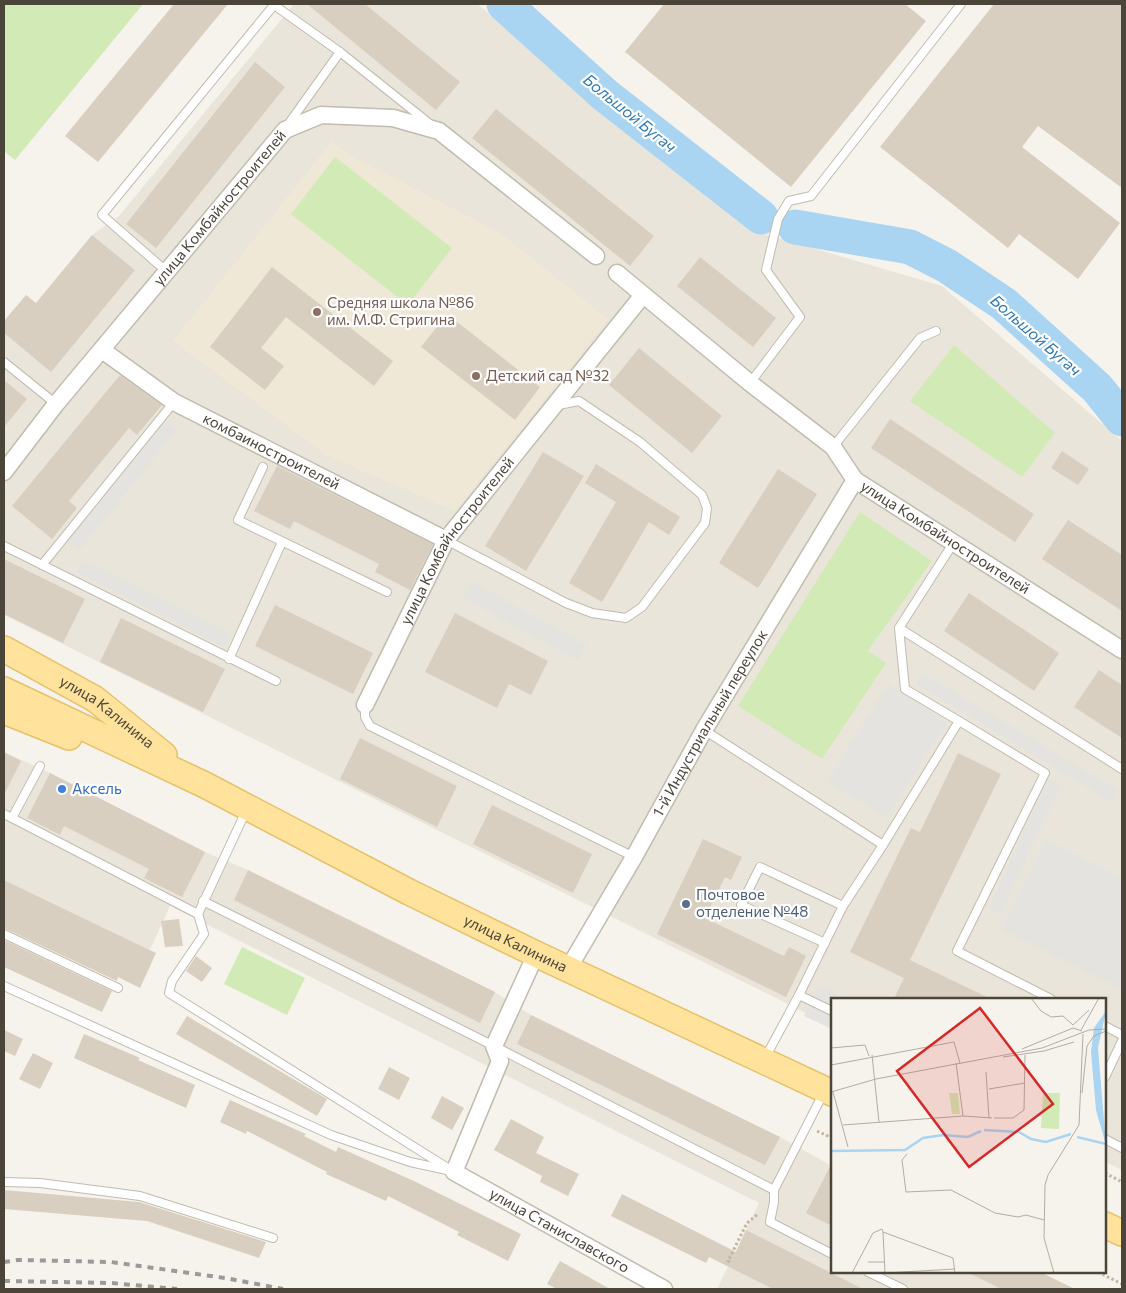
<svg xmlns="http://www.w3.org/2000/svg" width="1126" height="1293" font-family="Commissioner,sans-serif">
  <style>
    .residential { fill: #eae5da }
    .education { fill: #efe8d6 }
    .green { fill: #d2eab5 }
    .parking { fill: #e5e3e0 }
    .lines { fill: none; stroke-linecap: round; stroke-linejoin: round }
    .river { stroke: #a9d4f2; stroke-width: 35 }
    .building { fill: #d8cfc1 }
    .service-casing { stroke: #c2bbae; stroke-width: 10 }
    .minor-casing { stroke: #c2bbae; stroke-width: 19 }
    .primary-casing { stroke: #e6c16a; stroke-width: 28 }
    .path { stroke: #c4b79f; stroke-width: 3; stroke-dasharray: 2.5 2.5; stroke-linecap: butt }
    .service { stroke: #fff; stroke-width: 8 }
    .minor { stroke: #fff; stroke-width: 16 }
    .primary { stroke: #ffe39c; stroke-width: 25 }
    .rail { stroke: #9a9a9a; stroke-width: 4; stroke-dasharray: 6 6; stroke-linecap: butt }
    .education-dot { fill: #8d6e63; stroke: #fff; stroke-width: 2 }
    .shop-dot { fill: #3f7fe0; stroke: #fff; stroke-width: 2 }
    .service-dot { fill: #5c6f8a; stroke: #fff; stroke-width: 2 }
    .labels { text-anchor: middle; stroke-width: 4.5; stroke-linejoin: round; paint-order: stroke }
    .street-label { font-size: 15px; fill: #4b4439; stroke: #fff }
    .education-label { font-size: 15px; fill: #785e54; stroke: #fff; text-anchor: start }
    .shop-label { font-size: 15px; fill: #366cbe; stroke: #fff; text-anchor: start }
    .service-label { font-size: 15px; fill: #4e5e75; stroke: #fff; text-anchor: start }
    .water-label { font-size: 16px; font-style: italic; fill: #2e7ab2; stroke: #fff }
    .inset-river { fill: none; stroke: #a9d4f2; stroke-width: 2.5 }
    .inset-road { fill: none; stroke: #b2ada4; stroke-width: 1 }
    .view { fill: #d62828; fill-opacity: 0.15; stroke: #d62828; stroke-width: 2.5 }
    .inset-edge { fill: none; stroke: #4b4439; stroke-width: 2.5 }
  </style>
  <rect width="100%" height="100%" fill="#f6f3ec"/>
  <!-- residential -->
  <g class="residential">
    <path d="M294,4H477L758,232L942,286L1122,441V1170L1105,1162V999H832V1026L4,615V333L50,371L135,270L92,235L119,216Z"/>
    <path d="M4,752L50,773L205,852L248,870L495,992L531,1015L780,1137L832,1166V1272H1039L1073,1289H717L759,1203L170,906L150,950L4,880Z"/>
  </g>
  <!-- education -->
  <path class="education" d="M332,141L350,155L500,233L608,319L455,511L326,455L173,341Z"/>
  <!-- green -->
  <g class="green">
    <path d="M4,4H143L15,160L4,151Z"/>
    <path d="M335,157L452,248L408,305L291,214Z"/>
    <path d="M954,345L1055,433L1022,477L910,401Z"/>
    <path d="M860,512L932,561L868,651L886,663L822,759L738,706Z"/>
    <path d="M242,947L305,978L287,1015L224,984Z"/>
  </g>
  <!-- parking -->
  <g class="parking">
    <path d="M166,421L177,429L80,550L68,542Z"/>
    <path d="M82,560L230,634L224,647L76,572Z"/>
    <path d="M472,582L587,645L578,661L463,598Z"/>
    <path d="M922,673L1118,790L1111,802L915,684Z"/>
    <path d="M888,684L947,722L887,818L828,781Z"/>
    <path d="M1049,778L1062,784L1000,915L988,909Z"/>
    <path d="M1046,839L1122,878V990L1001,929Z"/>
    <path d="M819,986L848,999H832V1029L804,1016Z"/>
  </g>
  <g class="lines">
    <!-- river -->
    <g class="river">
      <path d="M504,4L605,95L761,217"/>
      <path d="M795,227L910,247L947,266L1004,304L1097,388L1122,419"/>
    </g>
  </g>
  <!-- building -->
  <g class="building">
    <path d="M174,4H228L98,162L65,136Z"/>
    <path d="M307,4H365L460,82L436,110Z"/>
    <path d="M664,4H905L926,21L791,187L625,52Z"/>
    <path d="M994,4H1122V188L1038,126L1022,147L1120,223L1078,279L1019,234L1008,248L880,147Z"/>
    <path d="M255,62L285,87L156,248L126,224Z"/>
    <path d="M496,109L654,236L630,266L472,138Z"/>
    <path d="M92,235L135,270L51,372L4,333V321L26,295L36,303Z"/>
    <path d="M700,257L776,318L753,347L677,286Z"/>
    <path d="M272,267L393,361L374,386L286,317L261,348L284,366L265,390L210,347Z"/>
    <path d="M447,314L540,387L515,420L421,347Z"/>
    <path d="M639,348L722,416L692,453L609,385Z"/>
    <path d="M120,375L162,405L137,435L129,428L69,501L77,508L52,539L12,506Z"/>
    <path d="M4,380L27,399L4,427Z"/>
    <path d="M890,419L1034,514L1015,542L871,448Z"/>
    <path d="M1062,451L1089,469L1078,485L1051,468Z"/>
    <path d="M543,452L584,476L526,571L485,546Z"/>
    <path d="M596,464L680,517L669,535L649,522L602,602L569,583L616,502L585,483Z"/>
    <path d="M277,466L433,544L410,590L375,572L379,564L294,521L290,529L254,511Z"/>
    <path d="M778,469L817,494L758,588L719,563Z"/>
    <path d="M1068,520L1122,555V611L1042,559Z"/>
    <path d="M4,559L85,599L63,643L4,614Z"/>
    <path d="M969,593L1059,653L1034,691L944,631Z"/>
    <path d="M275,605L373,653L353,694L255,646Z"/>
    <path d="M455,613L548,661L531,695L509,684L497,708L425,672Z"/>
    <path d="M121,618L225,669L203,712L100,662Z"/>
    <path d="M1099,670L1122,685V738L1074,707Z"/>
    <path d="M360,738L457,786L437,827L340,779Z"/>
    <path d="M4,752L21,761L4,795Z"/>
    <path d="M958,753L1001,774L910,960L991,999H894L904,978L850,952L911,828L920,832Z"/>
    <path d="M50,773L205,852L182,897L144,878L149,869L64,826L60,835L27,818Z"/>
    <path d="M492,805L592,854L573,893L473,844Z"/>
    <path d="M703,839L742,857L731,880L725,877L705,918L784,956L789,947L806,956L786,997L657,934Z"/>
    <path d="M248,870L495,992L480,1023L234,900Z"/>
    <path d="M4,880L156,953L140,988L118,977L117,981L4,928Z"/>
    <path d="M179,919L183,946L165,947L161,921Z"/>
    <path d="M4,940L112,991L102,1012L4,967Z"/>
    <path d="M196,956L212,968L202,982L186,971Z"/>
    <path d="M531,1015L780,1137L765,1165L517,1044Z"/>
    <path d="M187,1016L327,1099L317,1116L176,1034Z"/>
    <path d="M4,1030L23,1039L15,1056L4,1051Z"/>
    <path d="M84,1034L140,1058L138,1060L195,1085L186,1108L74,1058Z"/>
    <path d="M33,1053L53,1063L40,1089L19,1079Z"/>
    <path d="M389,1067L410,1078L399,1100L378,1089Z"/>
    <path d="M442,1096L464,1108L452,1130L431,1118Z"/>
    <path d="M230,1100L306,1134L304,1136L336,1152L338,1147L416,1182L521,1234L508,1261L457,1235L459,1232L388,1196L386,1201L326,1174L327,1172L247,1131L246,1134L220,1122Z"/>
    <path d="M511,1119L544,1137L536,1153L579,1174L568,1196L540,1182L542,1176L494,1150Z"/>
    <path d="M832,1163V1226L806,1213Z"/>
    <path d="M4,1190L139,1202L266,1242L259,1258L147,1221L4,1209Z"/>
    <path d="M622,1194L736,1252L746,1230L863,1289H773L709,1257L706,1263L611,1216Z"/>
    <path d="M560,1261L610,1289H557L547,1284Z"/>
    <path d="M967,1272H1040L1075,1289H1001Z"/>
  </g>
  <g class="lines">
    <!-- service casing -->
    <g class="service-casing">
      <g id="service">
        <path d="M287,126L340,52"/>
        <path d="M166,271L102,215L274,5L340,52L430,124"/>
        <path d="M4,362L56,404"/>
        <path d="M750,383L800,317L766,270L778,219L789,201L811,196L961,4"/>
        <path d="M833,447L920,338L936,331"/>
        <path d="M263,467L238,520L387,592"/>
        <path d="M446,540L566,603L592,613L626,618L642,607L705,523L707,508L702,495L640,442L579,401L558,405"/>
        <path d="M954,542L899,628L1122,769"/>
        <path d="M4,546L276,681"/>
        <path d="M42,565L174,402"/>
        <path d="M899,628L905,689L959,721"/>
        <path d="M229,659L282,542"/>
        <path d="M365,705V717L370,726L634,857"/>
        <path d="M704,730L883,845"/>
        <path d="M246,811L198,914L204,934L172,981L169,993L454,1172"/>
        <path d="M4,814L12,818L40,766"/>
        <path d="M12,818L198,914"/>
        <path d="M203,901L494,1046L774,1190V1202L770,1222L832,1254"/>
        <path d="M4,934L118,988"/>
        <path d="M825,943L741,905L760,867L843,906"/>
        <path d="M4,986L331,1135L410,1162L447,1170"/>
        <path d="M799,995L832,1011"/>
        <path d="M1105,1026L1122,1035"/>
        <path d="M765,1058L799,995L843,906L883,845L959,721L1045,773L957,951L1051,999"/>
        <path d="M1105,1077L1122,1041"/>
        <path d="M1105,1139L1122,1148"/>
        <path d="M4,1182L40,1183L140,1196L273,1238"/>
        <path d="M774,1190L824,1092"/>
        <path d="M868,1272L903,1289"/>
      </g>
    </g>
    <!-- minor casing -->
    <g class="minor-casing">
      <g id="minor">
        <path id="s1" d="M617,273L750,383L833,447L855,480L1122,650"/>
        <path id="s2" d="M102,350L174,402L446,540"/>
        <path id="s3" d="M4,472L56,404L285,130L321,115L393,118L439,131L596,256"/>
        <path id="s4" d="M365,705L446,540L643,295"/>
        <path id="s5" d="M536,954L494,1046L500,1061L454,1172L664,1289"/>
        <path id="s6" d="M568,969L634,857L704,730L855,480"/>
      </g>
    </g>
    <!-- primary casing -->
    <g class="primary-casing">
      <g id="primary">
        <path id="s7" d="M4,649L95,699L164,755"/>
        <path id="s8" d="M4,690L205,785L409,892L536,954L832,1093"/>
        <path d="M4,711L69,737"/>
        <path d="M1105,1225L1122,1233"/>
      </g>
    </g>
    <!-- path -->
    <g class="path">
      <path d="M817,1131L832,1138"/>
      <path d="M1105,1173L1122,1182"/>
      <path d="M730,1262L728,1261L747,1223L758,1214"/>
      <path d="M1098,1272L1122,1284"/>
    </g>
    <!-- service -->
    <use href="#service" class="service"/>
    <!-- minor -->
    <use href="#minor" class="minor"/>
    <!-- primary -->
    <use href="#primary" class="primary"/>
    <!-- rail -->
    <g class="rail">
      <path d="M4,1262L18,1260L111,1262L225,1278L283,1289"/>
      <path d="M4,1281L111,1283L177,1289"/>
    </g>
  </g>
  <!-- markers -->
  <g class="education-dot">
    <circle cx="317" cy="312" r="5"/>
    <circle cx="476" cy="376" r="5"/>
  </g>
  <circle class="shop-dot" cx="62" cy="789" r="5"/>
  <circle class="service-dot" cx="686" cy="904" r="5"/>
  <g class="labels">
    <!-- street labels -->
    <g class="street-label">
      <text dy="5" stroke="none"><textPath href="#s3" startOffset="341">улица Комбайностроителей</textPath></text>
      <text dy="5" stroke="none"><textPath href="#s2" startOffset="198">комбаиностроителей</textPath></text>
      <text dy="5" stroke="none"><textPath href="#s1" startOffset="424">улица Комбайностроителей</textPath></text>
      <text dy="5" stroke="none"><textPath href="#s4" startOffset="189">улица Комбайностроителей</textPath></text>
      <text dy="5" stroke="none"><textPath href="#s7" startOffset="121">улица Калинина</textPath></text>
      <text dy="5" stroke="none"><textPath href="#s6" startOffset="284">1-й Индустриальный переулок</textPath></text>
      <text dy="5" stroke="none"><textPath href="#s8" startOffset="571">улица Калинина</textPath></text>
      <text dy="5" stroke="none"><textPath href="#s5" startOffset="358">улица Станиславского</textPath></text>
    </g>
    <!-- education labels -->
    <g class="education-label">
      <text x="327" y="308">Средняя школа №86<tspan x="327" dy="17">им. М.Ф. Стригина</tspan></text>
      <text x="486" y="381">Детский сад №32</text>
    </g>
    <!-- shop labels -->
    <g class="shop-label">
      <text x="72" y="794">Аксель</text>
    </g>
    <!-- service labels -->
    <g class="service-label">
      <text x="696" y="900">Почтовое<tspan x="696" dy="17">отделение №48</tspan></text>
    </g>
    <!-- water labels -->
    <g class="water-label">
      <text transform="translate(630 113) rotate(39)" y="6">Большой Бугач</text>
      <text transform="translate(1036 335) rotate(41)" y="6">Большой Бугач</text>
    </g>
  </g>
  <!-- overview -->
  <g transform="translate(831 998)">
    <rect width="275" height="275" fill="#f6f3ec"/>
    <path d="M118,95H127L129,116H121ZM212,95H229L228,131L210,130Z" fill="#d2eab5"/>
    <path d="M275,13L267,50L275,147L265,112L260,54L263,30Z" fill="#a9d4f2"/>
    <path class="inset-river" d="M153,132L188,134L200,141L215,144L240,136M246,139L275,146M0,153L74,152L92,140L112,137L137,139L150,133"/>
    <path class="inset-road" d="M200,0L210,13L220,19L232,18L242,27M242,27L258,12M250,32L268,0M0,50L34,47L38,58M191,51L242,30L251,33M41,57L48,124M172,59L213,53L243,44M125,65L132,118M0,67L123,44L129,65M155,74L158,120M158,91L194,85M0,94L45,81L211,50L258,32L275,31M2,94L17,149M251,95L256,48L263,38L275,33M163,120H182L193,112L194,57M12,127L132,118L161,120M76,156L71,162L75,194L120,192L164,215L187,219L195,217L213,222M52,234L54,275M37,264H53M21,275L42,235L51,231L52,234L122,260L124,275M54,275L124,271M223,275L213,240L214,187L217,177L248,127L252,36"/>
    <path class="view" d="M149,10L222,106L138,169L66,73Z"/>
    <rect width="275" height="275" class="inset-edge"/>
  </g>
  <!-- border -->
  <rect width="1126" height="1293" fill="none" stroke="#4b4439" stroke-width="10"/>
</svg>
